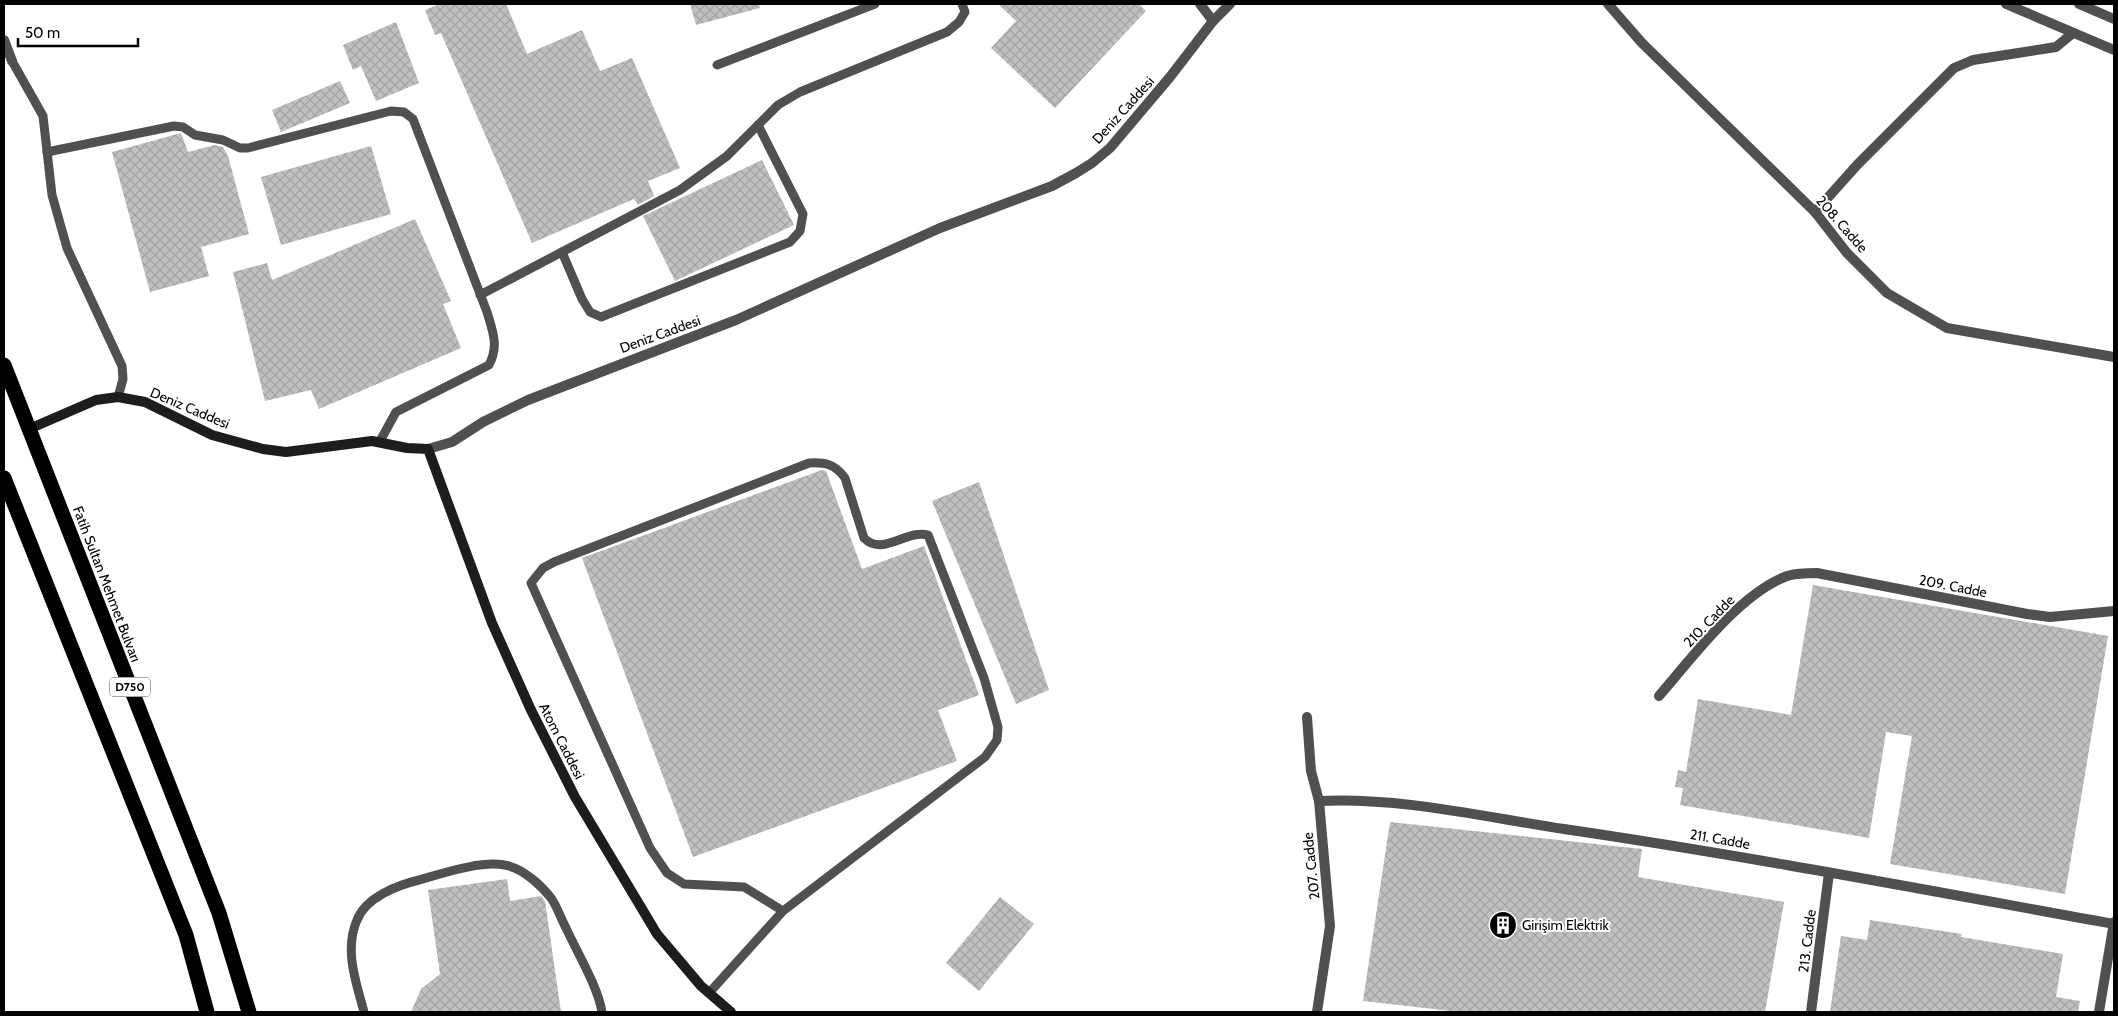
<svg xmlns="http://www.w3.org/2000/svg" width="2118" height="1016" font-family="Cabin,sans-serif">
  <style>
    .building { fill: url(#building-cross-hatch) }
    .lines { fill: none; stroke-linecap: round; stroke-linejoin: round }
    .lane { stroke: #505050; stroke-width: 9 }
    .street { stroke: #505050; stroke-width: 10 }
    .secondary { stroke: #1d1d1d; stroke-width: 10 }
    .highway { stroke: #000; stroke-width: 15 }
    .labels { text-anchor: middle; stroke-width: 4; stroke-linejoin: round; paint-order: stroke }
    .shield { fill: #fff; stroke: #4c4c4c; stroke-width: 1 }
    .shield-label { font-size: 12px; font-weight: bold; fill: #000 }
    .street-label { font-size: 14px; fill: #000; stroke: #fff }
    .poi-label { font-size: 14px; fill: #000; stroke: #fff; text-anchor: start }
  </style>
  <defs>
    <pattern id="building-cross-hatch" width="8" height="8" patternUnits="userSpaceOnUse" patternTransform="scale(1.25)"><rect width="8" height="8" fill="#c0c0c0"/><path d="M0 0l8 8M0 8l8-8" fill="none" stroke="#a3a3a3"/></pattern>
  </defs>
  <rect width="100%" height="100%" fill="#fff"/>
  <!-- building -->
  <g class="building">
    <path d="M440,4H506L527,54L582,30L600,71L632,58L680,168L648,181L654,196L638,205L634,199L532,243L441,33L435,35L425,10Z"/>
    <path d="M690,4H759L760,8L696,25Z"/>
    <path d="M998,4H1139L1146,11L1055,108L991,48L1016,21Z"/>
    <path d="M396,22L419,83L376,101L361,66L353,70L343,45Z"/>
    <path d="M340,81L350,103L281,132L272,110Z"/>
    <path d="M181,133L188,152L215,145L223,147L228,156L249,234L201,247L209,276L150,292L112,152Z"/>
    <path d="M371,146L391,214L281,245L261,177Z"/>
    <path d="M762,160L794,225L675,281L643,216Z"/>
    <path d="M415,219L451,301L443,304L461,348L319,409L311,390L265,401L233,272L267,263L272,280Z"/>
    <path d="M822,470L826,471L862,569L924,546L979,695L938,710L957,761L693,857L582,558Z"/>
    <path d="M979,482L1049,690L1016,704L932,501Z"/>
    <path d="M1813,585L2108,636L2065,894L1890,864L1912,736L1886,732L1869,838L1680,805L1683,788L1675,787L1678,770L1686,772L1698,699L1791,715Z"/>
    <path d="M1390,822L1642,849L1638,877L1784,902L1765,1012H1460L1363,1001Z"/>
    <path d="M507,879L510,901L541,896L545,901L561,1012H411L421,989L440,974L428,890Z"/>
    <path d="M1000,897L1034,924L979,991L946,963Z"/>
    <path d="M1870,920L1962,934L1961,937L2063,954L2056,997L2080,1001L2078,1012H1830L1841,936L1867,940Z"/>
  </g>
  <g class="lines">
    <!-- lane -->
    <g class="lane">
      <path d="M12,61L43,116L52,195L67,248L122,366L123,379L118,397"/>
      <path d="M717,65L875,4"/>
      <path d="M47,152L174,126L183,127L195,135L223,140L240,148H248L391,111L404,112L413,119L487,312C493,332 499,346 489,365L396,412L380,441"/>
      <path d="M562,252L582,299L590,312L601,317L790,242L800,231L803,214L758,125"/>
      <path d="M480,295L680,190L727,156L778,105L800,92L947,32L959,22L965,12L962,4"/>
      <path d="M709,993L783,911L985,757L997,740L998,727L984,678L928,535C907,529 882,557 864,538L845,478C835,464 825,462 809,463L554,562L543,568L531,583L650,848L667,873L684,884L744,887L783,911"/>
      <path d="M364,1012C356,982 344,950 357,920C366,897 398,885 419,880C443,873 485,859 509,866C524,870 541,885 551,898C557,906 561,919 566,928C577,952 598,987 602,1012"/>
    </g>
    <!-- street -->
    <g class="street">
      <path d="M1200,4L1213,21"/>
      <path d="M1608,4L1642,43L1815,212L1847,253L1887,293L1947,328L2114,357"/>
      <path d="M2006,4L2114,50"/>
      <path d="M2079,4L2114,19"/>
      <path d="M4,40L12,61"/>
      <path d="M1815,212L1857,165L1954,68L1973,60L2056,47L2073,33"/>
      <path d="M428,449L452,442L483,422L528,400L736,320L940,228L1052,186L1076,173L1092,163L1110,148L1170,77L1213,21L1230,4"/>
      <path d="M1659,696C1692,658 1739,594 1787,576C1797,573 1807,573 1817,573L2027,614L2050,617L2114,611"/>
      <path d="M1307,717L1311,771L1319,801L1330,926L1317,1012"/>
      <path d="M1319,801C1401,797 1484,817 1564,829C1748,856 1931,891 2114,924"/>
      <path d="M1811,1012L1829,873"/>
      <path d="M2099,1012L2114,922"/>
    </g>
    <!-- secondary -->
    <path class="secondary" d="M29,429L96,400L118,397L145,402L212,435L263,449L286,452L372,441L407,448L428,449L492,623L531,710L575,797L657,934L701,986L731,1012"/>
    <!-- highway -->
    <g class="highway">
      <path d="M4,365L219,913L249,1012"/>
      <path d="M4,478L186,935L207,1012"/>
    </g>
  </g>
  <!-- icons -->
  <defs>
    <g id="building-disc" transform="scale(1.4375)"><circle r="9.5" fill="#000" stroke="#fff"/><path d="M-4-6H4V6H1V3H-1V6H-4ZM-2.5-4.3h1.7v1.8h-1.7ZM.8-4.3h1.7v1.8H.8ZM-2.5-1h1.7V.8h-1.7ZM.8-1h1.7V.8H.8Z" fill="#fff"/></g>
  </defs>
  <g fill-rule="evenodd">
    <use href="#building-disc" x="1503" y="925"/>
  </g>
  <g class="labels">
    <!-- shield labels -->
    <rect class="shield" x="110" y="677.5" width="40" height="19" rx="4"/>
    <g class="shield-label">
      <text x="130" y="691">D750</text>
    </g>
    <!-- street labels -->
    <g class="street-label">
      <text transform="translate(1123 110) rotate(-48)" y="5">Deniz Caddesi</text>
      <text transform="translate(1842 224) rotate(49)" y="5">208. Cadde</text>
      <text transform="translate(660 334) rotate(-20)" y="5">Deniz Caddesi</text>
      <text transform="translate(190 408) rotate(23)" y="5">Deniz Caddesi</text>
      <text transform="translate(107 584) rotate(69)" y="5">Fatih Sultan Mehmet Bulvarı</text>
      <text transform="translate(1953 586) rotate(11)" y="5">209. Cadde</text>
      <text transform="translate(1709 621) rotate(-46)" y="5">210. Cadde</text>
      <text transform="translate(562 741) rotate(63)" y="5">Atom Caddesi</text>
      <text transform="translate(1720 839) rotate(10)" y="5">211. Cadde</text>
      <text transform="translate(1311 866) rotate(-96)" y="5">207. Cadde</text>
      <text transform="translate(1807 941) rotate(-83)" y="5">213. Cadde</text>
    </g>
    <!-- poi labels -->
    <g class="poi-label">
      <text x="1522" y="930">Girişim Elektrik</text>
    </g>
  </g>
  <!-- border -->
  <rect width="2118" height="1016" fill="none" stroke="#000000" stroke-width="10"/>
  <!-- scale -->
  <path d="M18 38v8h120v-8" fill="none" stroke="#000000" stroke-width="2.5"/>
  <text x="25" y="38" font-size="15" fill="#000000" stroke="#ffffff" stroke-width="4" paint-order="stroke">50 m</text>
</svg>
